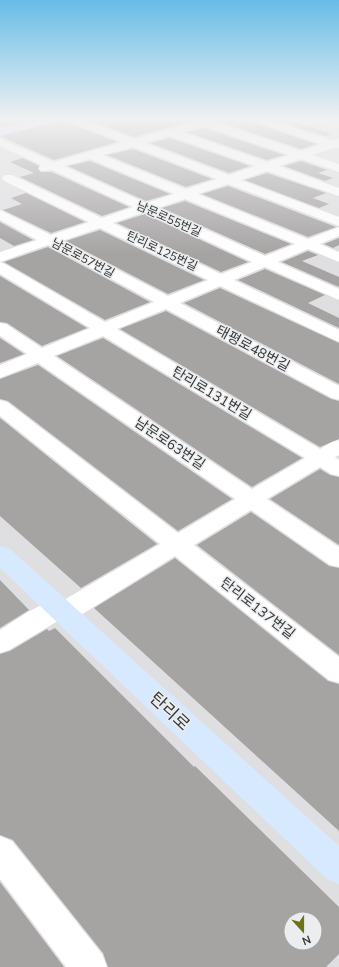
<svg xmlns="http://www.w3.org/2000/svg" width="339" height="967" font-family="'Nunito Sans','Noto Sans KR',sans-serif">
  <style>
    .building { fill: #a6a3a3; fill-rule: evenodd }
    .lines { fill: none; stroke-linecap: round; stroke-linejoin: round }
    .minor { fill: #fff; fill-rule: evenodd }
    .major { fill: #d7e9fe; fill-rule: evenodd }
    .labels { text-anchor: middle; stroke-width: 3; stroke-linejoin: round; paint-order: stroke }
    .far-street-label { font-size: 12px; fill: #353636; stroke: #ecedef }
    .street-label { font-size: 14px; fill: #353636; stroke: #ecedef }
    .near-street-label { font-size: 17px; fill: #353636; stroke: #ecedef }
  </style>
  <rect width="100%" height="100%" fill="#dfdfe1"/>
  <!-- building -->
  <g class="building">
    <path d="M0,119H35L0,127Z"/>
    <path d="M60,119H66L67,122L117,142L54,160L0,136L58,122Z"/>
    <path d="M86,119H192V121L134,137Z"/>
    <path d="M222,119H249L251,122L316,144L301,149L220,122Z"/>
    <path d="M271,119H286L332,134L325,136Z"/>
    <path d="M204,128L284,155L267,160L187,132Z"/>
    <path d="M170,138L250,166L229,173L150,143Z"/>
    <path d="M133,149L212,179L186,187L107,155Z"/>
    <path d="M23,158L39,166L38,169L41,172H52L129,207L102,216L20,177L34,173L10,162Z"/>
    <path d="M90,161L170,194L146,201L68,166Z"/>
    <path d="M301,161L327,170L318,173L333,178L325,181L284,166Z"/>
    <path d="M267,173L326,193L313,198L329,204L319,208L245,180Z"/>
    <path d="M228,186L336,227L308,237L202,194Z"/>
    <path d="M26,193L85,222L51,233L3,210L22,204L11,198Z"/>
    <path d="M185,201L291,244L265,254L162,208Z"/>
    <path d="M145,214L248,262L221,272L117,223Z"/>
    <path d="M0,222L33,240L14,246L0,238Z"/>
    <path d="M100,230L204,280L168,294L66,241Z"/>
    <path d="M339,238V245L333,248L324,244Z"/>
    <path d="M48,247L150,302L105,320L4,262Z"/>
    <path d="M308,251L318,255L302,261L339,277V287L282,262Z"/>
    <path d="M265,269L325,295L308,303L339,318V328L238,280Z"/>
    <path d="M0,276L87,328L42,346L7,323L0,322Z"/>
    <path d="M220,288L339,343V384L184,303Z"/>
    <path d="M166,311L331,399L339,401V439L320,447L120,329Z"/>
    <path d="M0,338L24,354L0,363Z"/>
    <path d="M103,338L302,458L252,487L57,356Z"/>
    <path d="M38,365L232,499L178,531L8,401L0,399V379Z"/>
    <path d="M0,418L157,544L81,588L0,516Z"/>
    <path d="M320,469L330,475L339,477V545L270,499Z"/>
    <path d="M251,512L329,566L339,568V655L197,545Z"/>
    <path d="M175,558L328,681L339,684V831L94,608Z"/>
    <path d="M0,580L29,610L0,628Z"/>
    <path d="M55,628L194,767L195,766L339,907V954L326,967H108L103,953L13,840L0,835V654L10,651L47,629L49,631ZM291,919H315V943H291Z"/>
    <path d="M0,882L64,967H0Z"/>
  </g>
  <g class="lines">
    <!-- minor -->
    <g class="minor">
      <path d="M67,119H82L134,139L194,122L193,119H221L216,122L301,151L321,144L251,121L250,119H266L333,140L339,139V148H333L312,155L339,164V172L301,159L279,166L339,188V196L267,171L241,180L339,217V226L228,184L198,194L308,239L339,227V236L320,244L339,252V262L308,249L278,262L339,289V300L265,267L234,280L339,330V342L220,286L180,303L339,386V400L332,398L166,309L117,329L320,449L332,442L339,440V455L335,457L339,460V476L331,474L320,467L267,499L339,547V567L330,565L251,510L194,545L339,657V683L329,680L175,556L73,620L64,623L58,621L9,650L0,653V630C15,621 48,596 64,600L160,544L0,416V400L7,402L178,533L235,499L38,363L0,378V365L27,354L0,336V323L6,324L42,348L90,328L0,274V262L5,264L105,322L154,302L48,245L0,262V252L37,240L0,220V210L51,235L89,222L4,181L2,178L4,175H12L102,218L133,207L52,170L41,171L39,168L41,165L0,146V139L54,162L122,142L68,121ZM204,126L289,155L267,162L182,132ZM170,136L255,166L229,175L145,143ZM133,147L217,179L186,189L102,155ZM90,159L174,194L146,203L64,166ZM185,199L295,244L265,256L158,208ZM145,212L252,262L221,274L113,223ZM100,228L208,280L168,296L62,241ZM103,336L305,458L252,489L54,356Z"/>
      <path d="M314,119H330L339,121V128L315,121Z"/>
      <path d="M0,836L12,841L102,954L107,967H66L0,879Z"/>
    </g>
    <!-- major -->
    <g class="major">
      <path d="M41,119H59L58,121L0,135V129Z"/>
      <path d="M0,546L9,548L339,846V884L327,879L0,568Z"/>
    </g>
  </g>
  <!-- sky -->
  <linearGradient id="sky" x2="0" y2="1"><stop stop-color="#67bde7"/><stop offset="0.47" stop-color="#f1f1f2"/><stop offset="1" stop-color="#f1f1f2" stop-opacity="0"/></linearGradient>
  <rect width="339" height="254" fill="url(#sky)"/>
  <g class="labels">
    <!-- far-street labels -->
    <g class="far-street-label">
      <text transform="translate(169 219) rotate(24)" y="4">남문로55번길</text>
      <text transform="translate(162 251) rotate(25)" y="4">탄리로125번길</text>
      <text transform="translate(83 258) rotate(28)" y="4">남문로57번길</text>
    </g>
    <!-- street labels -->
    <g class="street-label">
      <text transform="translate(253 348) rotate(28)" y="5">태평로48번길</text>
      <text transform="translate(212 393) rotate(31)" y="5">탄리로131번길</text>
      <text transform="translate(170 443) rotate(34)" y="5">남문로63번길</text>
      <text transform="translate(258 608) rotate(38)" y="5">탄리로137번길</text>
    </g>
    <!-- near-street labels -->
    <g class="near-street-label">
      <text transform="translate(170 711) rotate(43)" y="6">탄리로</text>
    </g>
  </g>
  <!-- north arrow -->
  <g transform="translate(303 931) rotate(159)"><circle r="19" fill="#ecedef" stroke="#a3a4a5"/>
  <path d="M0-3L7 15L0 10L-7 15Z" fill="#6d7218"/>
  <text y="-6" font-size="11" font-weight="bold" text-anchor="middle" fill="#353636">N</text>
  </g>
</svg>
